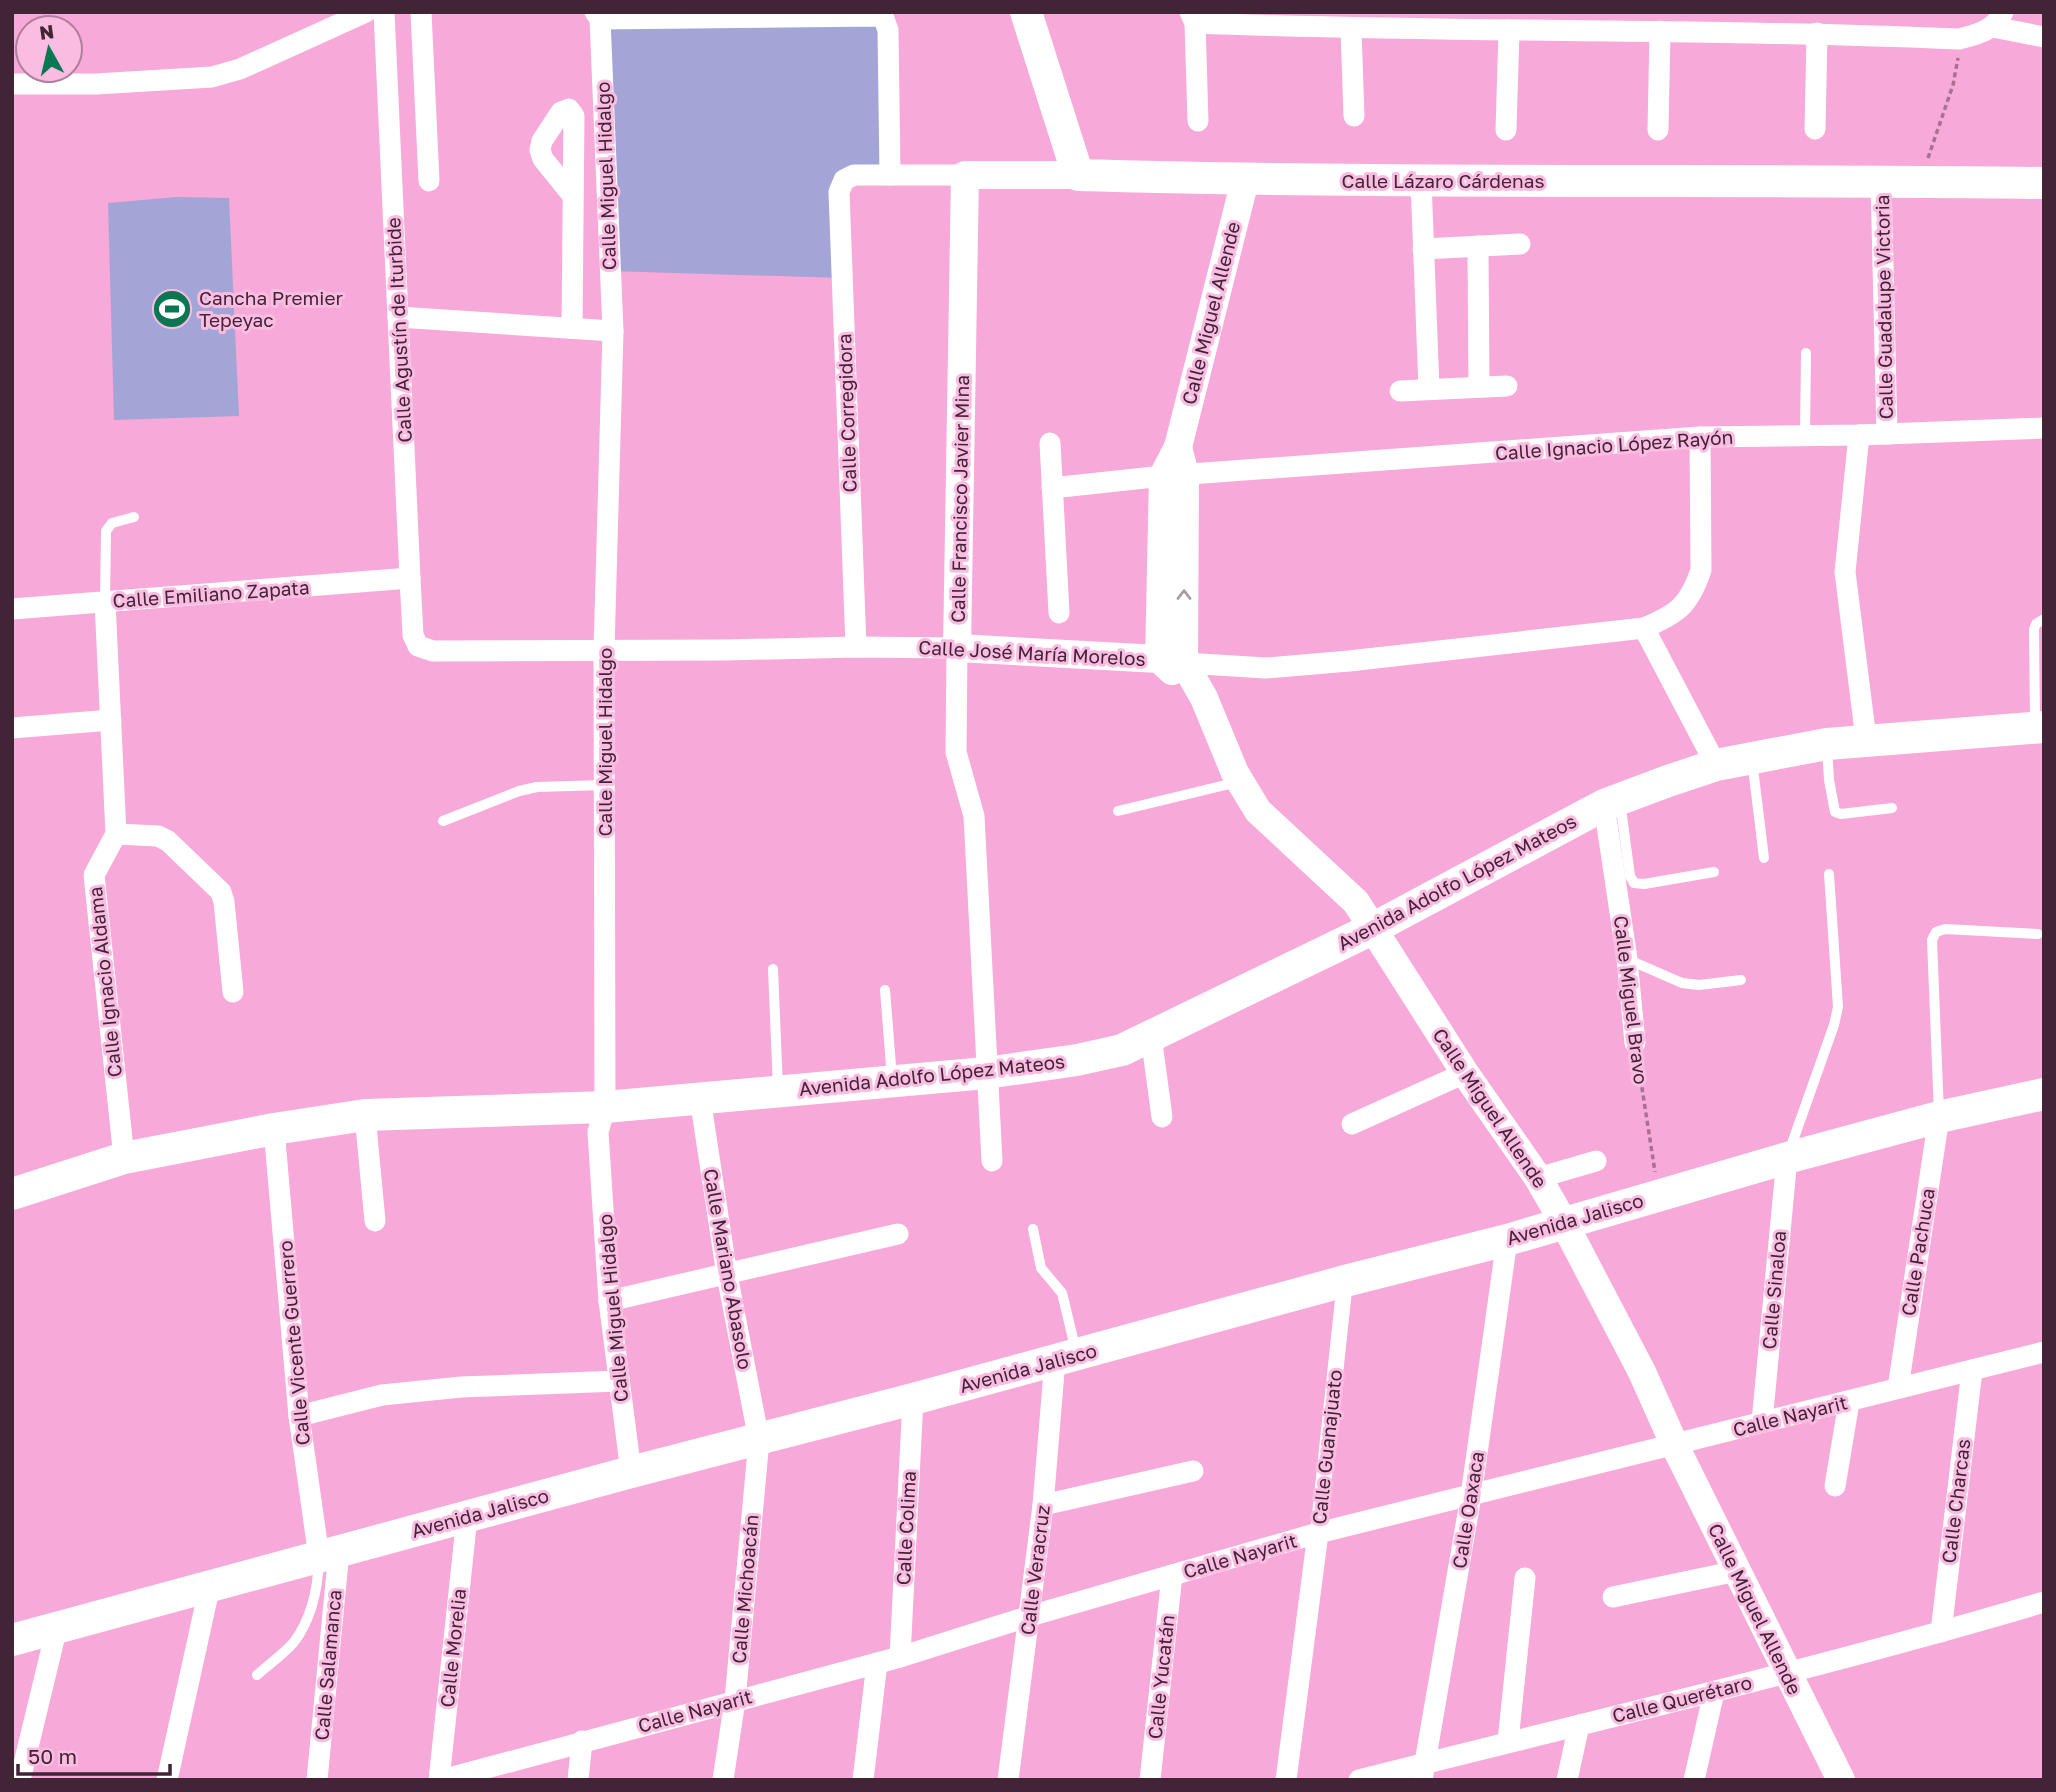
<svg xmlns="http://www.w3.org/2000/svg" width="2056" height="1792" font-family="'Golos Text',sans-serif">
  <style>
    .green { fill: #a3a5d6 }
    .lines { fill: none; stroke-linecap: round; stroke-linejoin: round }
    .path { stroke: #a97093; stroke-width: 3.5; stroke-dasharray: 5 3.5; stroke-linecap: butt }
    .service { stroke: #fff; stroke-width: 10 }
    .pedestrian { stroke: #fff; stroke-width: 16 }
    .minor { stroke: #fff; stroke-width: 21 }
    .tertiary { stroke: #fff; stroke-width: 28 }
    .secondary { stroke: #fff; stroke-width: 32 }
    .oneway { stroke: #aa9ca5 }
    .labels { text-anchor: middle; stroke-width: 6; stroke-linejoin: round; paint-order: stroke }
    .street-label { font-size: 19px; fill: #422437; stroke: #fbbce2 }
    .poi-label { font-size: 19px; fill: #422437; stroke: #fbbce2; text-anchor: start }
  </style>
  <rect width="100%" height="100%" fill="#f7a9d9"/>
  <!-- green -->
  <g class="green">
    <path d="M600,19H884L890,175L844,180L842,278L611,271Z"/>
    <path d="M177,197L229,198L239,416L114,420L108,203Z"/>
  </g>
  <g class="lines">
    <!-- path -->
    <g class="path">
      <path d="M1928,158L1953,85L1958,58"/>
      <path d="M1638,1062L1655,1172"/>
    </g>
    <!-- service -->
    <g class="service">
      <path d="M1805,436L1806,353"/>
      <path d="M105,602L106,531L112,523L134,517"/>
      <path d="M2035,723L2034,629L2036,624L2044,619"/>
      <path d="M1827,747L1829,780L1835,812L1841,814L1892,808"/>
      <path d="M1752,760L1764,858"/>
      <path d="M1620,801L1630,876L1634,883L1644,884L1714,872"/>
      <path d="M1118,811L1238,782"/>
      <path d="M443,821L519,791L537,787L605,785"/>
      <path d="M1627,959L1682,983L1699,985L1741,980"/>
      <path d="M773,969L778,1089"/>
      <path d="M885,990L892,1078"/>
      <path d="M1939,1114L1932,940L1936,932L1945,929L2038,934"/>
      <path d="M1789,1152L1834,1025L1838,1007L1829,874"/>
      <path d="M1033,1229L1041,1268L1062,1293L1076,1351"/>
      <path d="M257,1675C269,1664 284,1654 294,1642C312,1618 318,1588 319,1559"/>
    </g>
    <!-- pedestrian -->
    <path class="pedestrian" d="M1318,1533L1345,1281"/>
    <!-- minor -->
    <g class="minor">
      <path d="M384,12L410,578L413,635L418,646L433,651L724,650L856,647L957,648L956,752L974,816L992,1161"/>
      <path d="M421,12L429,181"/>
      <path d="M595,12L600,19L613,331L604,650L605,1107L598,1132L609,1301L631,1472"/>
      <path d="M1190,12L1195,23L1198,121"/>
      <path d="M600,19L878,16L884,19L888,30L890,175"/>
      <path d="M1195,23C1449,33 1704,28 1959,39C1978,34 1994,31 2003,12"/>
      <path d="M1993,27L2044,37"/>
      <path d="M1351,29L1354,116"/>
      <path d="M12,84H96L212,77L240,69L366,12"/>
      <path d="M1815,129L1817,33"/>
      <path d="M1506,130L1509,30"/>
      <path d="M1658,130L1660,31"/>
      <path d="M1421,181L1429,389"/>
      <path d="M1881,181L1887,434"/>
      <path d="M1478,246L1479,387"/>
      <path d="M1423,249L1520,244"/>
      <path d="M398,317L613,331"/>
      <path d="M572,328L574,116L569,109L561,112L542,141L540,150L543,159L573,196"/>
      <path d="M1400,391L1507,386"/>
      <path d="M1859,435L1845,572L1866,739"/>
      <path d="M1050,443L1059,613"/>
      <path d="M1052,488L1163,476L1700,437L1859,435L2044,428"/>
      <path d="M105,602L116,834L94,875L124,1158"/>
      <path d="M12,609L410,578"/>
      <path d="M1644,628L1716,765"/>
      <path d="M856,647L839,192L844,180L854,175H965"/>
      <path d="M1184,663L1266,668L1349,661L1644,628C1677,614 1689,606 1701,570L1700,437"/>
      <path d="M12,728L111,720"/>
      <path d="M1604,805L1627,959L1635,1043"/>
      <path d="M116,834L158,836L168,841L221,892L224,902L233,992"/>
      <path d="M1151,1036L1162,1117"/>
      <path d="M700,1098L727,1275L759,1440L735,1700L723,1780"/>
      <path d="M365,1115L375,1221"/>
      <path d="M1352,1124L1465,1073"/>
      <path d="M274,1129L299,1416L319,1557"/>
      <path d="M1538,1178L1596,1161"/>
      <path d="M609,1301L898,1234"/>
      <path d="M1898,1388L1939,1117"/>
      <path d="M299,1416L382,1395L461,1387L619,1381"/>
      <path d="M1762,1422L1787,1158"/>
      <path d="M1835,1486L1849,1402"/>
      <path d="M1043,1505L1193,1471"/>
      <path d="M1613,1597L1737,1571"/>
      <path d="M1941,1632L1972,1370"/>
      <path d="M900,1657L913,1399"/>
      <path d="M1508,1741L1525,1578"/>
      <path d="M20,1780L57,1627"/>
      <path d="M167,1780L210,1585"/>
      <path d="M317,1780L339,1551"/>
      <path d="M439,1780L467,1517"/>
      <path d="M442,1780L900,1657L1030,1616L1318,1533L2044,1352"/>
      <path d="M578,1780L582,1741"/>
      <path d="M863,1780L877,1663"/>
      <path d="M1008,1780L1043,1505L1055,1360"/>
      <path d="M1150,1780L1172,1575"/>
      <path d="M1286,1780L1318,1533"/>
      <path d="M1359,1780C1588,1722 1818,1669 2044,1602"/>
      <path d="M1422,1780L1471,1496L1507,1240"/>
      <path d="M1567,1780L1579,1725"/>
      <path d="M1694,1780L1714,1692"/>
    </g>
    <!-- tertiary -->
    <g class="tertiary">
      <path d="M1078,175H965L957,648L1159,659L1184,663"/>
      <path d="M1178,447L1185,475L1184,663L1204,698L1235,773L1258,811L1356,902L1465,1073L1538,1178L1564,1223L1642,1372L1675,1446L1841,1780"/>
      <path d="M1172,671L1159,659L1163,476L1178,447L1245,180"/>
    </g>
    <!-- secondary -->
    <g class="secondary">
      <path d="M1026,12L1078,175C1400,184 1722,179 2044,183"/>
      <path d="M12,1194L124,1158L274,1129L365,1115L605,1107L986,1073L1077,1060L1122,1050L1372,929L1604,805L1668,781L1716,765L1827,744L2044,727"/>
      <path d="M12,1640L631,1472L913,1399L1345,1281L1507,1240L1787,1158L1939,1117L2044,1094"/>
    </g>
  </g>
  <!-- one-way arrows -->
  <defs><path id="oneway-chevron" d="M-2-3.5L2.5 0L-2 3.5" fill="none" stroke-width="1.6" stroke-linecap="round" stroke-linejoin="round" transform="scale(1.75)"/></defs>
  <use class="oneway" href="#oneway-chevron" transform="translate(1184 595) rotate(-90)"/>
  <!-- icons -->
  <defs>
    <g id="stadium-disc" transform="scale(2.0125)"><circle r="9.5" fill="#087752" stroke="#fbbce2"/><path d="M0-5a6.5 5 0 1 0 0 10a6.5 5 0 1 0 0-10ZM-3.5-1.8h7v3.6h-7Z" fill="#fff"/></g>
  </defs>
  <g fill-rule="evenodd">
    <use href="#stadium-disc" x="172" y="309"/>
  </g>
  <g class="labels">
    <!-- street labels -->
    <g class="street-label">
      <text transform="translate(606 176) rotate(-92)" y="7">Calle Miguel Hidalgo</text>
      <text x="1443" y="188">Calle Lázaro Cárdenas</text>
      <text transform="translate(1884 307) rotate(-91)" y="7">Calle Guadalupe Victoria</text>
      <text transform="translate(1211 313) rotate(-76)" y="7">Calle Miguel Allende</text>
      <text transform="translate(399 330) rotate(-93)" y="7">Calle Agustín de Iturbide</text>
      <text transform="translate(847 413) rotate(-92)" y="7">Calle Corregidora</text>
      <text transform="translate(1614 445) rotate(-4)" y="7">Calle Ignacio López Rayón</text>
      <text transform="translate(960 499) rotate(-89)" y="7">Calle Francisco Javier Mina</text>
      <text transform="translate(211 594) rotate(-4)" y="7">Calle Emiliano Zapata</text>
      <text transform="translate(1032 653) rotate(3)" y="7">Calle José María Morelos</text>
      <text transform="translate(605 742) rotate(-90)" y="7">Calle Miguel Hidalgo</text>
      <text transform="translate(1457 882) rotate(-28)" y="7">Avenida Adolfo López Mateos</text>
      <text transform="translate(105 982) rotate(-96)" y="7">Calle Ignacio Aldama</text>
      <text transform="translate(1631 1000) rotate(83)" y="7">Calle Miguel Bravo</text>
      <text transform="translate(932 1075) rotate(-6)" y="7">Avenida Adolfo López Mateos</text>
      <text transform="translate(1490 1108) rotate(56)" y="7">Calle Miguel Allende</text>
      <text transform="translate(1575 1219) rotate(-16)" y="7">Avenida Jalisco</text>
      <text transform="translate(1918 1252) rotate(-81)" y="7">Calle Pachuca</text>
      <text transform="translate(728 1269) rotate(80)" y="7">Calle Mariano Abasolo</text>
      <text transform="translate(1774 1290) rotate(-85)" y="7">Calle Sinaloa</text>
      <text transform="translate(613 1308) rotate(-95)" y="7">Calle Miguel Hidalgo</text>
      <text transform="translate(294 1343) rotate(-95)" y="7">Calle Vicente Guerrero</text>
      <text transform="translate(1028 1368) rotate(-15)" y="7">Avenida Jalisco</text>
      <text transform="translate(1790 1416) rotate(-14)" y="7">Calle Nayarit</text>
      <text transform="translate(1327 1447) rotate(-84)" y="7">Calle Guanajuato</text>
      <text transform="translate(1956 1501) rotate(-83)" y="7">Calle Charcas</text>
      <text transform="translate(1468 1510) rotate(-81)" y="7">Calle Oaxaca</text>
      <text transform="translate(480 1513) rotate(-15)" y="7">Avenida Jalisco</text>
      <text transform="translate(906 1528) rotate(-87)" y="7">Calle Colima</text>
      <text transform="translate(1240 1556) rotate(-16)" y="7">Calle Nayarit</text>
      <text transform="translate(1035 1570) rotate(-83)" y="7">Calle Veracruz</text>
      <text transform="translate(745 1589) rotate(-85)" y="7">Calle Michoacán</text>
      <text transform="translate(1755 1609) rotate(64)" y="7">Calle Miguel Allende</text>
      <text transform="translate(453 1648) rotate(-84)" y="7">Calle Morelia</text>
      <text transform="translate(328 1665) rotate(-85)" y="7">Calle Salamanca</text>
      <text transform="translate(1161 1677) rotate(-84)" y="7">Calle Yucatán</text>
      <text transform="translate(1682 1699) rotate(-14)" y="7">Calle Querétaro</text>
      <text transform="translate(695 1711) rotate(-15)" y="7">Calle Nayarit</text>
    </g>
    <!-- poi labels -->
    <g class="poi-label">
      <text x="199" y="305">Cancha Premier<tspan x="199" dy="22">Tepeyac</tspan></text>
    </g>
  </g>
  <!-- border -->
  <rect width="2056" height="1792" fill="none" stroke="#422437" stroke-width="28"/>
  <!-- north arrow -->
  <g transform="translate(49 49) rotate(352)"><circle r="33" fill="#fbbce2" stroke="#b17f9e" stroke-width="2"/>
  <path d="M0-5L12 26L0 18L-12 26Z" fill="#087752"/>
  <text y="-10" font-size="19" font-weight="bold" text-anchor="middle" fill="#422437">N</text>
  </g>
  <!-- scale -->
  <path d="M18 1764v10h152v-10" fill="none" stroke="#422437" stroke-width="3.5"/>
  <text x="28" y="1764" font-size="21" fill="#422437" stroke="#fbbce2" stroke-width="5" paint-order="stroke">50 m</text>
</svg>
